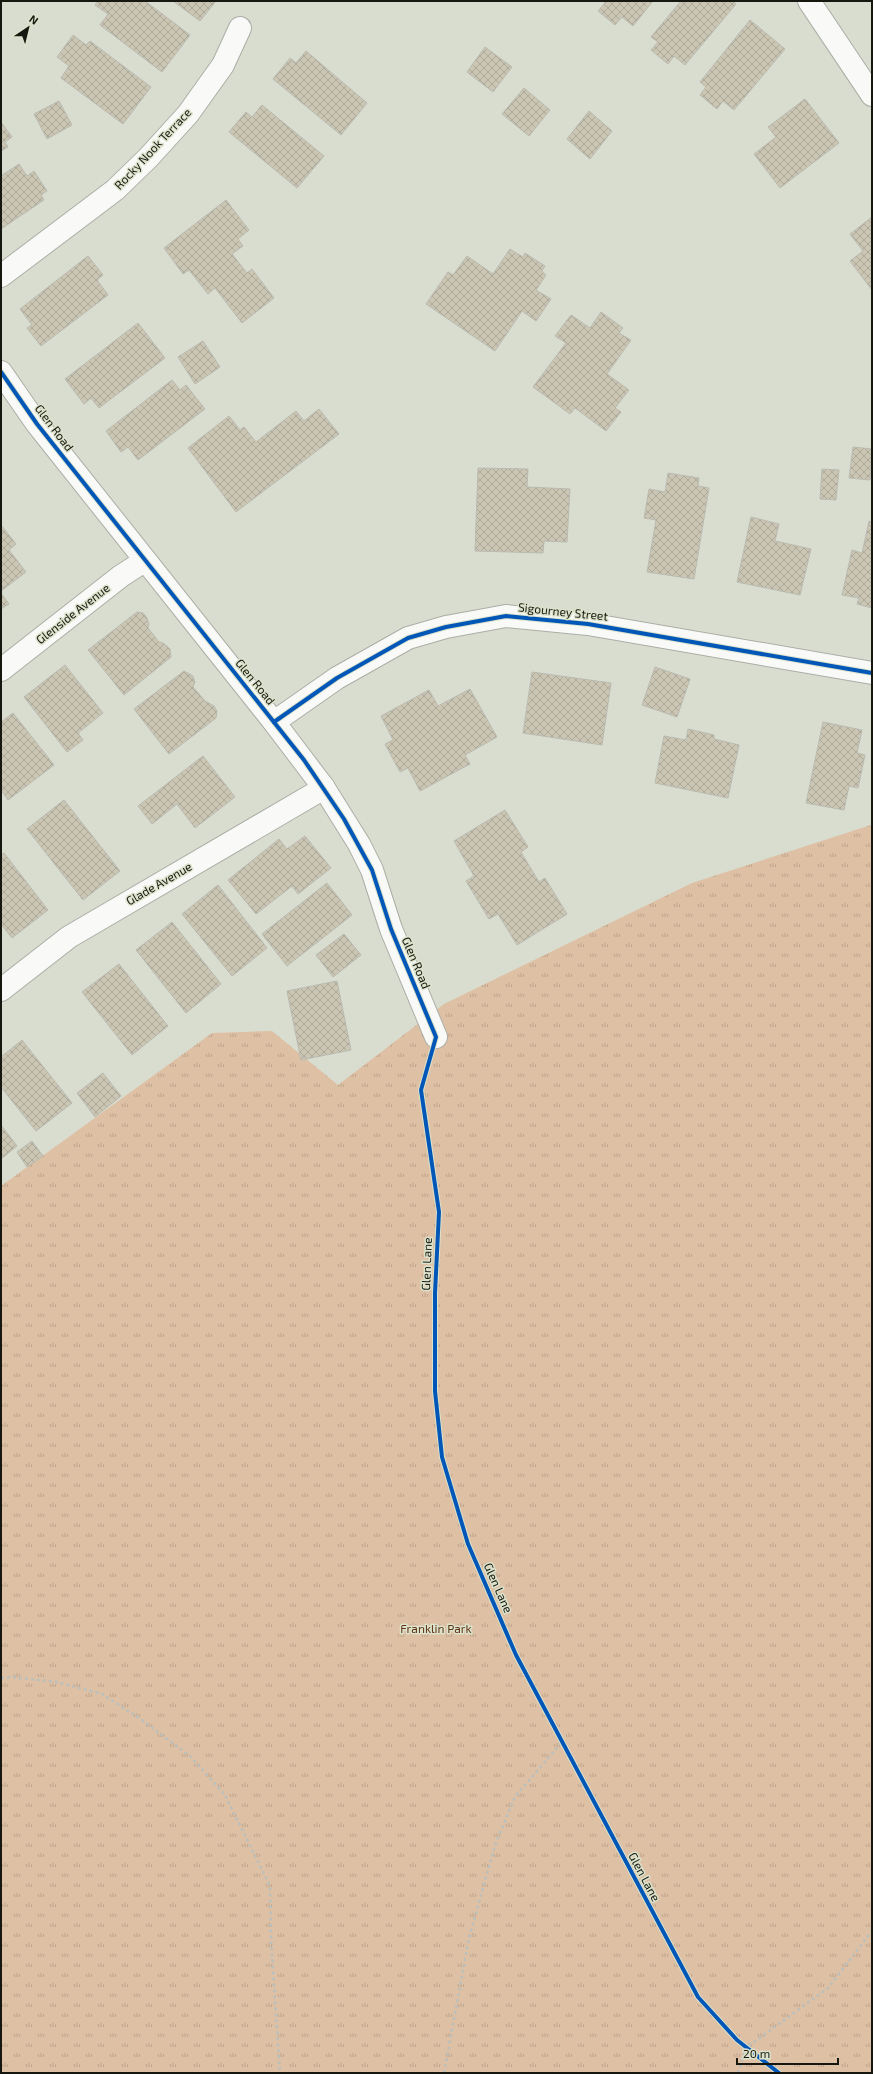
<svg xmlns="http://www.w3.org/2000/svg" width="873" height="2074" font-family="'Exo 2',sans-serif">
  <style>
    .park { fill: url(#park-tufts) }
    .building { fill: url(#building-cross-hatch); stroke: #babab1 }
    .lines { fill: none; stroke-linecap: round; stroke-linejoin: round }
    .street-casing { stroke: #abaea5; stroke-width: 24 }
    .secondary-casing { stroke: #abaea5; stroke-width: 24 }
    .path { stroke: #bdbfba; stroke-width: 2.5; stroke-dasharray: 3 3; stroke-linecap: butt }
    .street { stroke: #f9faf8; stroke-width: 22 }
    .secondary { stroke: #f9faf8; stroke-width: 22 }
    .cycleway-casing { stroke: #dce2cb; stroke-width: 6 }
    .cycleway { stroke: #0057b8; stroke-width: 4 }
    .labels { text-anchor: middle; stroke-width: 3; stroke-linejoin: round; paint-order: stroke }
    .street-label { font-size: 12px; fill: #16180f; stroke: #dce2cb }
    .park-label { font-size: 12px; fill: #5f3516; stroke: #dce2cb }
  </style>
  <defs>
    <pattern id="park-tufts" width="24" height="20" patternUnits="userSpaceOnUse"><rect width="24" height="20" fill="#dec0a4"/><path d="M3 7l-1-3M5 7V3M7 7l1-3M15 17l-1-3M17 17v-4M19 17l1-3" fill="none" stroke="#bea48c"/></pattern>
    <pattern id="building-cross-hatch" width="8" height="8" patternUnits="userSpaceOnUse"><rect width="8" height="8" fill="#cac6b3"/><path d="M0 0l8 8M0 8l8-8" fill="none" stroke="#ada999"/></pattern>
  </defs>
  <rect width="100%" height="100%" fill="#d9ddd0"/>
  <!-- park -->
  <path class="park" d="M872,823V2073H1V1186L212,1033L272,1031L338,1085L444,1004L692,883L871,825Z"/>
  <!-- building -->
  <g class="building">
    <path d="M98,1H145L190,35L162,72L100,25L108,14L95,5Z"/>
    <path d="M173,1H216L200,21Z"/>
    <path d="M603,1H653L633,26L622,17L615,25L598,11L605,3Z"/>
    <path d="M681,1H733L736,4L685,65L674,56L668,64L651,50L658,42L651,37Z"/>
    <path d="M750,20L785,49L734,110L723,101L717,109L700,95L706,87L700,82Z"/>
    <path d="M73,35L86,45L90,41L151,87L123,124L61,78L69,66L57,57Z"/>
    <path d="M485,47L512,67L493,92L467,72Z"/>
    <path d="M306,51L367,103L341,135L273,79L290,58L296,63Z"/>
    <path d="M524,88L550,110L529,136L502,114Z"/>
    <path d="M805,99L839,143L780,188L754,154L776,137L768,127Z"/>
    <path d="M59,101L72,125L47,139L34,114Z"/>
    <path d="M262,105L324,156L297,188L229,132L246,112L252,117Z"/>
    <path d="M589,111L612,131L590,159L567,139Z"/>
    <path d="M1,122L12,137L5,142L8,147L1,151Z"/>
    <path d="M19,164L27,176L34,171L47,191L41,195L44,200L1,229V176Z"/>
    <path d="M226,200L249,230L238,239L243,246L232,254L247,273L252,269L274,298L242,323L215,288L208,294L189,270L183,274L164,248Z"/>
    <path d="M872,217V290L850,261L863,251L850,234Z"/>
    <path d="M510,249L523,257L525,253L545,266L542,271L546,275L536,290L551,299L536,321L522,311L495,351L426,304L448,272L453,275L467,256L493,274Z"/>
    <path d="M88,256L103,275L97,280L108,295L41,346L27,328L32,325L20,309Z"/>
    <path d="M601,312L623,328L619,333L631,340L607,374L629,390L615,408L621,412L606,431L575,408L570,414L533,387L566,343L555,336L571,315L590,328Z"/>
    <path d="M138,323L165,358L99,408L91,398L84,404L65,379Z"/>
    <path d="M203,341L220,367L195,384L178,357Z"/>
    <path d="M172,380L180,390L186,385L205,409L138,460L128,447L121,452L106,431Z"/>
    <path d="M319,409L339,434L236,512L188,448L229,416L240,430L244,427L256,442L296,411L304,421Z"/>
    <path d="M853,447L872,449L870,480L849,478Z"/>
    <path d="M478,468L528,469L527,487L570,489L567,542L544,541L543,553L475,551Z"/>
    <path d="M822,469L839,470L836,500L820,499Z"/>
    <path d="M668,473L699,478L698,486L709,488L694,579L647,572L656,520L644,518L649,489L665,492Z"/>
    <path d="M751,517L779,524L775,541L811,549L800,595L737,582Z"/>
    <path d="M869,521L872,522V608L857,604L859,598L842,595L852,550L862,553Z"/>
    <path d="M1,525L16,544L9,550L26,572L1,591Z"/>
    <path d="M1,593L9,604L1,609Z"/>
    <path d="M137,612L143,613L147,618L149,624L148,628L159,642L163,643L170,649L171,657L124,695L88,650Z"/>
    <path d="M65,665L103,713L78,733L83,740L67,752L24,697Z"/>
    <path d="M655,667L690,679L677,717L642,705Z"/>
    <path d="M184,671L193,676L195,682L193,687L205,701L214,706L217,711L216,718L169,754L134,709Z"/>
    <path d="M532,672L611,683L602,745L523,733Z"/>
    <path d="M470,689L497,737L465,755L470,764L420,791L408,768L400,772L385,744L393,740L381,716L429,690L438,706Z"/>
    <path d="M13,713L54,765L8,800L1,790V722Z"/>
    <path d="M823,722L862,730L857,753L865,755L858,788L849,786L844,810L806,803Z"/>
    <path d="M688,729L714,735V739L739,745L728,798L655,783L664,736L686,740Z"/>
    <path d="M203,756L235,797L195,828L177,804L152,824L138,806Z"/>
    <path d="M64,800L120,871L83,900L27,829Z"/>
    <path d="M505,810L528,847L521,852L539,882L545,878L567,914L517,945L498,914L489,919L466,881L474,876L454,841Z"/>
    <path d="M305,836L331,868L298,894L292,886L256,914L228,880L279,839L287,849Z"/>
    <path d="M4,853L48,910L12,938L1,924V855Z"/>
    <path d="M327,883L352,915L287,966L262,934Z"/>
    <path d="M218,885L267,948L232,976L182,914Z"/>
    <path d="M172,922L221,984L186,1013L136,950Z"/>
    <path d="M344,934L361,955L333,977L316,955Z"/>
    <path d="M119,964L168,1026L132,1055L82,992Z"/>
    <path d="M337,981L351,1050L301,1060L287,991Z"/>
    <path d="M22,1040L72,1103L36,1131L1,1087V1057Z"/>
    <path d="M103,1073L121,1096L95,1117L77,1093Z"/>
    <path d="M1,1125L17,1146L1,1159Z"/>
    <path d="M32,1141L43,1156L27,1167L17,1152Z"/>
  </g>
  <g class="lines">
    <!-- street casing -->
    <g class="street-casing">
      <g id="street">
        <path d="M809,1L872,95"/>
        <path d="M1,276L115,190L148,158L188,114L223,65L240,28"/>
        <path d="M1,670L121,576L138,565L146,562"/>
        <path d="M274,722L324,788L359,844L372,870L391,929L436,1037"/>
        <path d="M1,990L69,937L324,788"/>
      </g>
    </g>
    <!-- secondary casing -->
    <g class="secondary-casing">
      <path id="secondary" d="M1,372L37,424L274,722L337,678L408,638L446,627L506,616L588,624L872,673"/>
    </g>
    <!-- path -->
    <g class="path">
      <path d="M1,1678L11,1677L57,1682L102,1694L142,1720L190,1756L225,1795L270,1886L271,1940L280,2073"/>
      <path d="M444,2073L469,1938L495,1845L515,1797L562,1742"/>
      <path d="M738,2073L746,2048L828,1988L872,1931"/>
    </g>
    <!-- street -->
    <use href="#street" class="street"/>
    <!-- secondary -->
    <use href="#secondary" class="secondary"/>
    <!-- cycleway casing -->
    <g class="cycleway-casing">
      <g id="cycleway">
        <path d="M1,372L37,424L304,760L344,819L372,870L391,929L436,1037L421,1090L439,1212L435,1293V1391L442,1457L468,1544L516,1655L698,1997L737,2040L779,2073"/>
        <path d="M274,722L337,678L408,638L446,627L506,616L588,624L872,673"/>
      </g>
    </g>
    <!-- cycleway -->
    <use href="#cycleway" class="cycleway"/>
  </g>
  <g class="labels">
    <!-- street labels -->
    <g class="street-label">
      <text transform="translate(153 149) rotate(-47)" y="4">Rocky Nook Terrace</text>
      <text transform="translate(54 428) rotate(53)" y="4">Glen Road</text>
      <text transform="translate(563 612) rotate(6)" y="4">Sigourney Street</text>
      <text transform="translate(73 614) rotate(-38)" y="4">Glenside Avenue</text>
      <text transform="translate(255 682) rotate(51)" y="4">Glen Road</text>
      <text transform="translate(159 884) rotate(-30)" y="4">Glade Avenue</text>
      <text transform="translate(416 963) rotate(67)" y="4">Glen Road</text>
      <text transform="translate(427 1264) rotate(-88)" y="4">Glen Lane</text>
      <text transform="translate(498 1588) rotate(66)" y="4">Glen Lane</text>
      <text transform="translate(644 1877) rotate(62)" y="4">Glen Lane</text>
    </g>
    <!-- park labels -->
    <g class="park-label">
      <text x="436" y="1633">Franklin Park</text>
    </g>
  </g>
  <!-- border -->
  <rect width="873" height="2074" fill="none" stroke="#16180f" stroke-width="4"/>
  <!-- north arrow -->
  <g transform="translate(28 28) rotate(35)" stroke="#dce2cb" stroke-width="3" paint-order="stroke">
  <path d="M0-3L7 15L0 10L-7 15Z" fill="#16180f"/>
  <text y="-6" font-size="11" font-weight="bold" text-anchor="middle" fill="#16180f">N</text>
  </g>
  <!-- scale -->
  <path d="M737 2058v6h101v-6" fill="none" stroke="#16180f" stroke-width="2"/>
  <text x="743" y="2058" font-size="12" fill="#16180f" stroke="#dce2cb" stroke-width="3" paint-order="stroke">20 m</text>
</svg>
